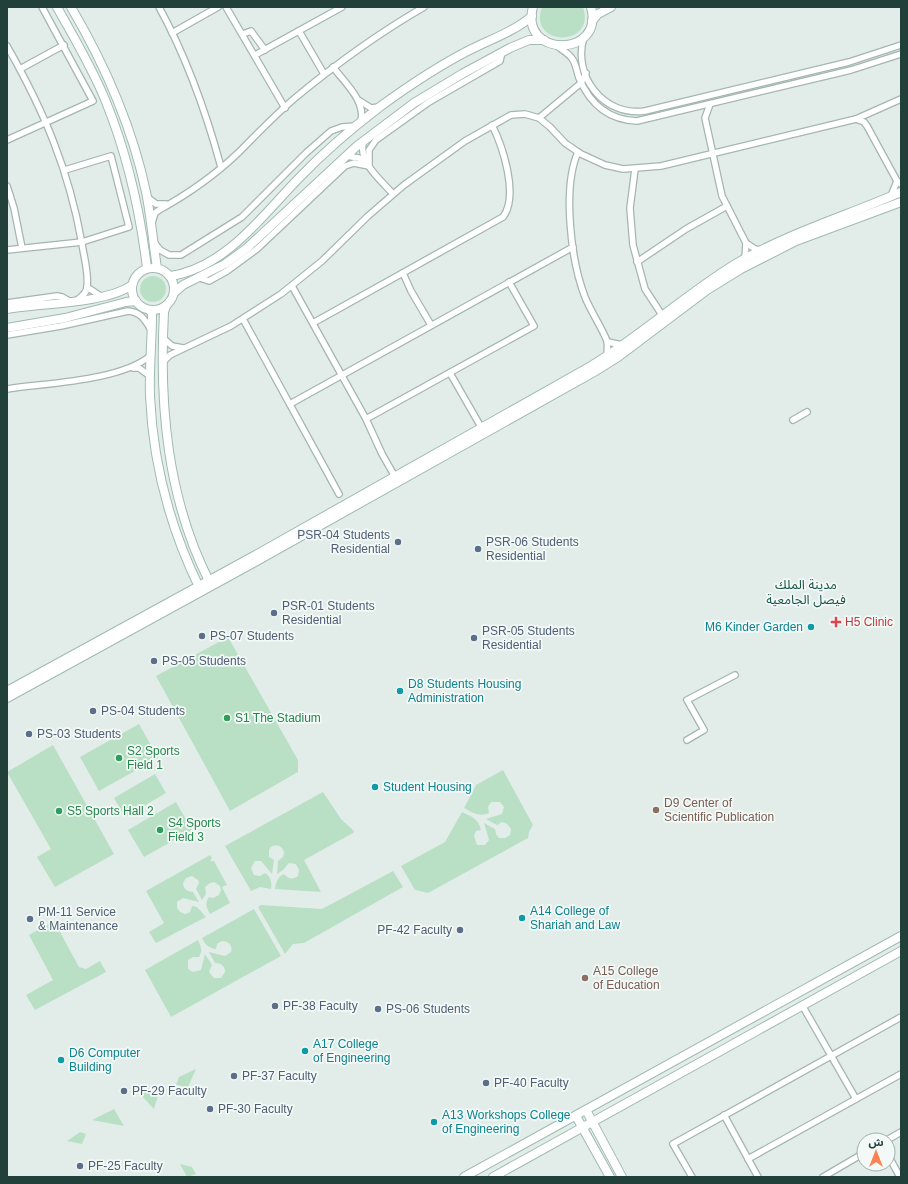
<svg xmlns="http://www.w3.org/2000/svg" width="908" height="1184" font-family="Arial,'Noto Sans Arabic',sans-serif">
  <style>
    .green { fill: #b9e0c5 }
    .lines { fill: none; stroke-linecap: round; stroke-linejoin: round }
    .street-casing { stroke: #a4b6b1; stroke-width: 8 }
    .secondary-casing { stroke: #9fbab2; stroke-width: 10 }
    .street { stroke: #fff; stroke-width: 5.5 }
    .secondary { stroke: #fff; stroke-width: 8 }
    .service-dot { fill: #5c6f8a; stroke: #f3f9f6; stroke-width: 1.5 }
    .health-dot { fill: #e0444e; stroke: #f3f9f6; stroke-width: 1.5 }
    .culture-dot { fill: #0f9aa8; stroke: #f3f9f6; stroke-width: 1.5 }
    .leisure-dot { fill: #2e9e5b; stroke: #f3f9f6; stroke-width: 1.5 }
    .education-dot { fill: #8d6e63; stroke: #f3f9f6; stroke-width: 1.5 }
    .labels { text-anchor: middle; stroke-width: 3.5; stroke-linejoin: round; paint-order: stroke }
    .service-label { font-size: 12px; fill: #4e5e75; stroke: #f3f9f6; text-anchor: start }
    .health-label { font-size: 12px; fill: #be3a42; stroke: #f3f9f6; text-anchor: start }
    .culture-label { font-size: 12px; fill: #0d838f; stroke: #f3f9f6; text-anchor: start }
    .leisure-label { font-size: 12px; fill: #27864d; stroke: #f3f9f6; text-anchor: start }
    .education-label { font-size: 12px; fill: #785e54; stroke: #f3f9f6; text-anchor: start }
    .neighbourhood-label { font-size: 13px; fill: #1a5448; stroke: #f3f9f6 }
  </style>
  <rect width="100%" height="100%" fill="#e2ede9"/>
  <!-- green -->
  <g class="green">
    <path d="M542,7H583C597,48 527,47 542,7Z"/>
    <circle cx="153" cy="289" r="13"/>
    <path d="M228,637L298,760V772L230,811L156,676Z"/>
    <path d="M139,724L158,758L99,791L80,757Z"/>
    <path d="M53,745L114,854L55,887L37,857L51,849L7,772Z"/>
    <path d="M503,770L533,825L529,832L528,838L428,893L415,890L401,866L445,842L462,812C471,816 479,819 481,830L476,831L474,836L477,845H485L489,840L484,823L495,829L496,834L499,838H505L510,835L511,829L507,824L502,822L497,825L486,819L502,814L504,807L500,802H491L488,807L489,813C479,817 473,813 464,808L476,785Z"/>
    <path d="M155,774L166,793L125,817L114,798Z"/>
    <path d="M323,792L341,819L354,831L353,833L304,860L321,892L275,889C276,883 277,877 284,874C288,879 293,880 298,876L299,870L296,864L289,863L283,870L277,874L278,861L283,857L284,852C282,846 277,844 271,847L269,850V857L274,860L272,874L261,861H255L251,868L254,875L260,876L265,873C271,877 272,882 271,889L260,887L251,891L225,846Z"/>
    <path d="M176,802L192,830L144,857L128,830Z"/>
    <path d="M210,855L212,858L210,861H214L227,885L222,887L230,903L210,914C207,908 204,904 209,897L213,898L219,895L221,890L220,886L214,882L210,883L205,887L206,894L202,900L196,889L199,883L198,880L192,876L186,878L183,883L184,888L188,891L193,892L199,902L183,898L177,902V908L180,912L185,914L190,912L192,906L197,907L206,917L156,943L149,932L164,923L146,891Z"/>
    <path d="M393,871L403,887L304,943L293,944L285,954L258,907L261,905L322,909Z"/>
    <path d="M254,909L281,956L171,1017L145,970L198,940C201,946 203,951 199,957H193L188,960V969L193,972L201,970L205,954L212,965L209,972L214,978H221L225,972C225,966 221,963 215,963L209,952L225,956L231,952C233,945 228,941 222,941L217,944L216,949C208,948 205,944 202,938Z"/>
    <path d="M54,921L79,967L86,969L100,961L106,972L35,1010L26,995L53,980L29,935Z"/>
    <path d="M196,1069L188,1087L176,1085L179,1077Z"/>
    <path d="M161,1085L154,1109L140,1094Z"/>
    <path d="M114,1109L124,1126L92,1120Z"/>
    <path d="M80,1132L86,1134L82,1144L67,1141Z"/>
    <path d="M180,1164L192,1167L196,1174L187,1177Z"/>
  </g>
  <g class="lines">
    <!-- street casing -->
    <g class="street-casing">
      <g id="street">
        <path d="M159,7C187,58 206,112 221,167"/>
        <path d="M226,7L285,108"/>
        <path d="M299,31L324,74"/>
        <path d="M172,33L218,7"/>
        <path d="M243,34L251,31L265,50"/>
        <path d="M584,37C572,75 603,117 645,111L849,62L901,45"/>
        <path d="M7,46C44,111 69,170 82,244C84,257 89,274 87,287C87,293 81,297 76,301"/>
        <path d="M557,46C562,50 570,54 573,60C576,65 577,72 579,78C590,104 608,120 637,121L851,70L901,54"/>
        <path d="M255,55L342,7"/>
        <path d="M333,67C345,83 366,101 361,122"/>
        <path d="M20,69L64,45"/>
        <path d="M360,101L371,108L379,107"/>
        <path d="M710,104L705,118L722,196L746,243L755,249L761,250"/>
        <path d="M539,118L581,83L586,73"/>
        <path d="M856,119L901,99"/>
        <path d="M7,140L93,101L42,7"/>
        <path d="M363,142C359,163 380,179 393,194"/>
        <path d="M578,152C562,188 571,261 585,297C591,312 601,326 607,341C608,346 607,352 607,356"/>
        <path d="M346,156L359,158L366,163"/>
        <path d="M369,166V150L376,140L429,102L500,61L502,52"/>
        <path d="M635,169L630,208L633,245L645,289L662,315"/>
        <path d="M7,186L14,208L22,248"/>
        <path d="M891,196L897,181"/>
        <path d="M147,197L156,204H166"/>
        <path d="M152,223L155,213L159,210C188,194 215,175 238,153C257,134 275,115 295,98C336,64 379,33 424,7"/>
        <path d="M153,241L160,250L169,255H181L242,217L306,153L331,131L342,127L356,126"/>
        <path d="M7,250L82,242L129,227L111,156L65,170"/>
        <path d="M745,259L746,243"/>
        <path d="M637,262L686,229L727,206"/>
        <path d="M403,273L411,291L431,325"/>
        <path d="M200,278L209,281L227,271L257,249L345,166L354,163L369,166"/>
        <path d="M292,286L366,419L382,454L394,475"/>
        <path d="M87,287L102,297"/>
        <path d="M7,303L57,296L62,297L69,301"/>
        <path d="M243,319L339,494"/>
        <path d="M313,323L503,217C519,196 503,147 492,125"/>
        <path d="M7,335L61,326L128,311C140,312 145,319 151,330"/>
        <path d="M163,338L172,346L183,348"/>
        <path d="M608,342L622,345"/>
        <path d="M163,362L170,355L231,326L281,294L322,261L368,216L404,185L465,141L511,115L525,114L539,118L550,127L565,143L581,154L605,165L623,169L661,166L856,119L864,122L867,126L897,181L901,184"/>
        <path d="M133,368H139L150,376"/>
        <path d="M450,373L481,427"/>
        <path d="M7,389C46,383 120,381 150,356"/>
        <path d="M290,404L573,247"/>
        <path d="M366,419L534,326L509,282"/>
        <path d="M793,420L807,412"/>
        <path d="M687,740L704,730L687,700L735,675"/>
        <path d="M802,1005L856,1099"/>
        <path d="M724,1115L758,1177"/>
        <path d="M887,1140L901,1132"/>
        <path d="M888,1155L900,1177"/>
        <path d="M748,1159L901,1074"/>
        <path d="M692,1177L673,1144L901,1017"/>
        <path d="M823,1177L864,1153"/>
      </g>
    </g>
    <!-- secondary casing -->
    <g class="secondary-casing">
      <g id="secondary">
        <path d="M57,7C74,38 93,69 106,102C128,156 140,211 147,268"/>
        <path d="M71,7C105,65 132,126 146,192C151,217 153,242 157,268"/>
        <path d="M533,7C519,58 605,58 591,7"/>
        <path d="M592,21L598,14L611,7"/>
        <circle cx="153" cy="289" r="21"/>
        <path d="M171,276C226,267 262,216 299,178C324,152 352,128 381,106C407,87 434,69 462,54C485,41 513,33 532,16"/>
        <path d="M175,292L183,285L225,264L247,248L357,146L414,103L462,74L510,48L529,40H544"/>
        <path d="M166,306L164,312C159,405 167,499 210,583"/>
        <path d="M7,309C41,303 105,304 132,285"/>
        <path d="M150,310L152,314C152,341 149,369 150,396C153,464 170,528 200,589"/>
        <path d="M7,328L65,318L126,302L136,301"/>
        <path d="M7,691L252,557L591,366C642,335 686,294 737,263C789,233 846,216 901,192"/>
        <path d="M7,698L255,562L594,372L618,357L707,290L741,269L796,241L901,202"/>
        <path d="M586,1110L622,1177"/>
        <path d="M576,1116L610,1177"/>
        <path d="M464,1177L901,936"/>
        <path d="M493,1177L901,951"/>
      </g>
    </g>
    <!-- street -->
    <use href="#street" class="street"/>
    <!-- secondary -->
    <use href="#secondary" class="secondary"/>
  </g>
  <!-- markers -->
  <g class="service-dot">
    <circle cx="398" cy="542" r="4"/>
    <circle cx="478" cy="549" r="4"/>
    <circle cx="274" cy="613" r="4"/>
    <circle cx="202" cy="636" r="4"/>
    <circle cx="474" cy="638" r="4"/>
    <circle cx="154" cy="661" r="4"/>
    <circle cx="93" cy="711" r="4"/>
    <circle cx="29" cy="734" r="4"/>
    <circle cx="30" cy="919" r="4"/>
    <circle cx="460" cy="930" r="4"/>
    <circle cx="275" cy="1006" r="4"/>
    <circle cx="378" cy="1009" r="4"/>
    <circle cx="234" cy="1076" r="4"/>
    <circle cx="486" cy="1083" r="4"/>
    <circle cx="124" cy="1091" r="4"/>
    <circle cx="210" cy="1109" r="4"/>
    <circle cx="80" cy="1166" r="4"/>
  </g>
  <path class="health-dot" d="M834 616h4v4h4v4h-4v4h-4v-4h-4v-4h4z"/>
  <g class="culture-dot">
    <circle cx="811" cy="627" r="4"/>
    <circle cx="400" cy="691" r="4"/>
    <circle cx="375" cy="787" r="4"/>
    <circle cx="522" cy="918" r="4"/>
    <circle cx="305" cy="1051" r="4"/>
    <circle cx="61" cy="1060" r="4"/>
    <circle cx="434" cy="1122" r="4"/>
  </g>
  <g class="leisure-dot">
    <circle cx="227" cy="718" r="4"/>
    <circle cx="119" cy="758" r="4"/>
    <circle cx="59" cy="811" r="4"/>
    <circle cx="160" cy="830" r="4"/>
  </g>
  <g class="education-dot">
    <circle cx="656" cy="810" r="4"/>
    <circle cx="585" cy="978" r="4"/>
  </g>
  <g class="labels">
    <!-- service labels -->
    <g class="service-label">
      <text x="390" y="539" text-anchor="end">PSR-04 Students<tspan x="390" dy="14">Residential</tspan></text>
      <text x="486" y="546">PSR-06 Students<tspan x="486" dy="14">Residential</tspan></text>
      <text x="282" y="610">PSR-01 Students<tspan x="282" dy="14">Residential</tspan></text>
      <text x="482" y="635">PSR-05 Students<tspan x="482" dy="14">Residential</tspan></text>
      <text x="210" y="640">PS-07 Students</text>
      <text x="162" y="665">PS-05 Students</text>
      <text x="101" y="715">PS-04 Students</text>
      <text x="37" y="738">PS-03 Students</text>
      <text x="38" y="916">PM-11 Service<tspan x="38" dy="14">&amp; Maintenance</tspan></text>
      <text x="452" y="934" text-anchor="end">PF-42 Faculty</text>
      <text x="283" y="1010">PF-38 Faculty</text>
      <text x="386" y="1013">PS-06 Students</text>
      <text x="242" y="1080">PF-37 Faculty</text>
      <text x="494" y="1087">PF-40 Faculty</text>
      <text x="132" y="1095">PF-29 Faculty</text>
      <text x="218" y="1113">PF-30 Faculty</text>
      <text x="88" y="1170">PF-25 Faculty</text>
    </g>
    <!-- health labels -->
    <g class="health-label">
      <text x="845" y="626">H5 Clinic</text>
    </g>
    <!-- culture labels -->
    <g class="culture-label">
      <text x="803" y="631" text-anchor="end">M6 Kinder Garden</text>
      <text x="408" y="688">D8 Students Housing<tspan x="408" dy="14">Administration</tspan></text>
      <text x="383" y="791">Student Housing</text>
      <text x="530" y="915">A14 College of<tspan x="530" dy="14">Shariah and Law</tspan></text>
      <text x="313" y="1048">A17 College<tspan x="313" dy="14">of Engineering</tspan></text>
      <text x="69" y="1057">D6 Computer<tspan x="69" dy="14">Building</tspan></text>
      <text x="442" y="1119">A13 Workshops College<tspan x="442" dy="14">of Engineering</tspan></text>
    </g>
    <!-- leisure labels -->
    <g class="leisure-label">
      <text x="235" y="722">S1 The Stadium</text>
      <text x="127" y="755">S2 Sports<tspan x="127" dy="14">Field 1</tspan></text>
      <text x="67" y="815">S5 Sports Hall 2</text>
      <text x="168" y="827">S4 Sports<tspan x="168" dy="14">Field 3</tspan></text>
    </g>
    <!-- education labels -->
    <g class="education-label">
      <text x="664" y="807">D9 Center of<tspan x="664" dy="14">Scientific Publication</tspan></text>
      <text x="593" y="975">A15 College<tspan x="593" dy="14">of Education</tspan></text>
    </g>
    <!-- neighbourhood labels -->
    <g class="neighbourhood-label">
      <text x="806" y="589">مدينة الملك<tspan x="806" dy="15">فيصل الجامعية</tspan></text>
    </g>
  </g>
  <!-- border -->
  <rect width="908" height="1184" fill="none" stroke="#204039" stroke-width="16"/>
  <!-- north arrow -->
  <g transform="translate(876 1152)"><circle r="19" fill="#f3f9f6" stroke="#9fafaa"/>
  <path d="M0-3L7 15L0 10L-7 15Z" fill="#fe814f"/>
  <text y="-6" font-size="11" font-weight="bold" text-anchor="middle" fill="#204039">ش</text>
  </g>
</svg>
